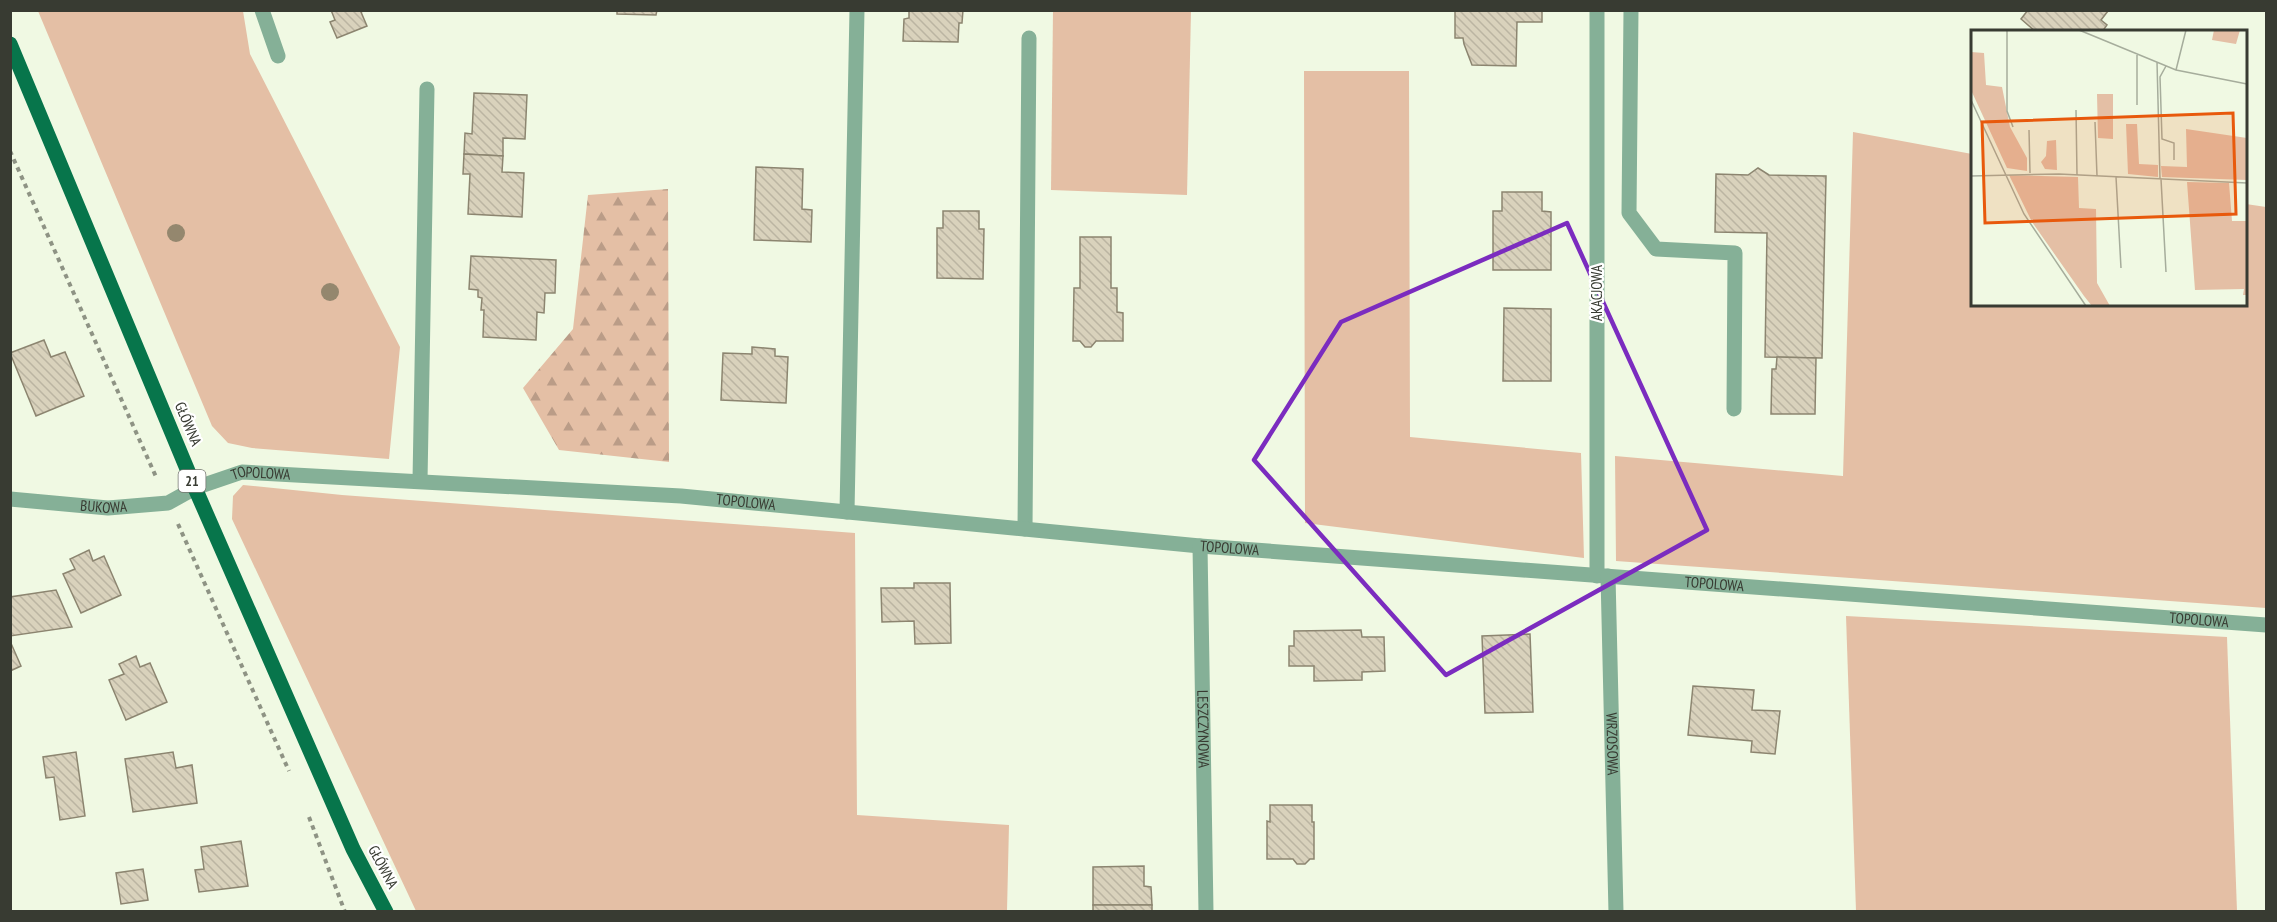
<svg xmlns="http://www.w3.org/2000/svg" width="2277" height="922" font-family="'PT Sans Narrow',sans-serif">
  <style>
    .green { fill: #e4bfa5 }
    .forest { fill: url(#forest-firs) }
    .building { fill: url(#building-back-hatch); stroke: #8c8570; stroke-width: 1.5 }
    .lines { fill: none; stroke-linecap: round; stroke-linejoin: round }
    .path { stroke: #8e9384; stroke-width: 4; stroke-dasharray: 4.5 4.5; stroke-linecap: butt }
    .lane { stroke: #85b097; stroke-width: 15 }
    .street { stroke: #85b097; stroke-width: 15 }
    .primary { stroke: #07754b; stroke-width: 15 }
    .tree { fill: #94876e }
    .marked { fill: none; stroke: #7b2cbf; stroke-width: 4.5; stroke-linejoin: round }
    .labels { text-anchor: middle; stroke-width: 4.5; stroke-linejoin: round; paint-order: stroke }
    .shield { fill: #fff; stroke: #747670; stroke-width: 1.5 }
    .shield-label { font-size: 14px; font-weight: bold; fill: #383b32 }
    .street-label { font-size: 15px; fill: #383b32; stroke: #fff }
    .inset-road { fill: none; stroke: #a6ad9c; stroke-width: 1.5 }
    .view { fill: #e8590c; fill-opacity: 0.15; stroke: #e8590c; stroke-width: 3 }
    .inset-edge { fill: none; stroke: #383b32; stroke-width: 3 }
  </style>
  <defs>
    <pattern id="forest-firs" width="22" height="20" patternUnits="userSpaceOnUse" patternTransform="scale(1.5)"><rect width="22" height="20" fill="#e4bfa5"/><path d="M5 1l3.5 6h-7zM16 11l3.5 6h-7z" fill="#ba9c87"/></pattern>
    <pattern id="building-back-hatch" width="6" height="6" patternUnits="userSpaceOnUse" patternTransform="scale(1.5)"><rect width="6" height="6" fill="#d9d2bc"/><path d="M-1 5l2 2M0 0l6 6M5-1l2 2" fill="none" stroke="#bbb5a2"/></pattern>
  </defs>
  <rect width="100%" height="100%" fill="#f0f9e3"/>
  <!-- green -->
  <g class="green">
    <path d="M38,11H243L250,54L400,347L389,459L252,448L228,443L212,426Z"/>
    <path d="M1053,11H1191L1187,195L1051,190Z"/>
    <path d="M1304,71H1409L1410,437L1581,453L1584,558L1305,523Z"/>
    <path d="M1853,132L1972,154V304H2246V204L2266,207V608L1616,561L1615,456L1843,476Z"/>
    <path d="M243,485L342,495L855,533L857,815L1009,825L1007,911H416L232,519L233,496Z"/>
    <path d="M1846,616L2227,637L2237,911H1856Z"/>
  </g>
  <!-- forest -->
  <path class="forest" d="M668,189L669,462L559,450L523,388L573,329L588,195Z"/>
  <!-- building -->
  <g class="building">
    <path d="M331,10H365L361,12L367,26L337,38L330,22L335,20Z"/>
    <path d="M617,10H657L656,15L617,14Z"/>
    <path d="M909,10H963L962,23H959L958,42L903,41L904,19L909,18Z"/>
    <path d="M1455,10H1542V22H1517L1516,66L1472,65L1464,44L1463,38H1455Z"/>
    <path d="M2028,10H2112L2108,11L2101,20L2107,25L2102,32H2036L2021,19Z"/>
    <path d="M474,93L527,95L525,139L503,138V156L464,154L465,133L472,134Z"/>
    <path d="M464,154L503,156L502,172L524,173L522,217L468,214L470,174H463Z"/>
    <path d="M756,167L803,169L802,209L812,210L811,242L754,240Z"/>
    <path d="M1758,168L1769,175L1826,176L1822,358L1765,357L1767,233L1715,232L1716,174L1748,175Z"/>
    <path d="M1502,192H1542V211L1551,212V270H1493V211H1502Z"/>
    <path d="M943,211H979V229H984L983,279L937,278V228H943Z"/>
    <path d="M1080,237H1111V288H1117V312L1123,313V341H1096L1091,347H1085L1080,341H1073L1074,288H1080Z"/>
    <path d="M471,256L556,260L555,293H545L544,313L537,312L536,340L483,337L484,310H481L482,298L478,297V290L469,289Z"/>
    <path d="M1504,308L1551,309V381H1503Z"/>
    <path d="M44,340L51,357L65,352L84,396L36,416L10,353Z"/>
    <path d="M752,347L775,349V356L788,357L786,403L721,400L723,353L752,354Z"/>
    <path d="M1777,357L1816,358L1815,414H1771L1772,369H1776Z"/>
    <path d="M89,550L93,561L104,556L121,595L81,613L63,574L75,569L70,559Z"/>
    <path d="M914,583H950L951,643L915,644L914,621L882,622L881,588H914Z"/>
    <path d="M56,590L72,627L10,636V597Z"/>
    <path d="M1361,630L1362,637H1384L1385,671L1362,672V680L1314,681V666H1289V646H1294V631Z"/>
    <path d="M1530,634L1533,712L1485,713L1482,636Z"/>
    <path d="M10,641L21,666L10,671Z"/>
    <path d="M136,656L140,667L150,663L167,702L126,720L109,680L124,674L119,664Z"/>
    <path d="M1693,686L1754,690L1752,710L1780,711L1775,754L1751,752L1752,741L1688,735Z"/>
    <path d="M76,752L85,816L60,820L54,777L46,778L43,757Z"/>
    <path d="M173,752L176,768L192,765L197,803L133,812L125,759Z"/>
    <path d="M1270,805H1312V822H1314V859H1310L1305,864H1297L1293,859H1267V821L1270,822Z"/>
    <path d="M241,841L248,886L199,892L195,870L204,869L201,847Z"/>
    <path d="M1144,866V886L1151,887L1152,905H1093V867Z"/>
    <path d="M143,869L148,900L121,904L116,873Z"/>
    <rect x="1093" y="905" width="59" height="7"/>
  </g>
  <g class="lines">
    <!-- path -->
    <g class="path">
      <path d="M10,151L157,479"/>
      <path d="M178,524L289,771"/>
      <path d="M309,817L345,912"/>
    </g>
    <!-- lane -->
    <g class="lane">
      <path d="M1631,10L1629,213L1656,249L1735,253L1734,409"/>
      <path d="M420,481L427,89"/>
      <path d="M1025,529L1029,38"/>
    </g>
    <!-- street -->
    <g class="street">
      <path d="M262,10L278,56"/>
      <path id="s1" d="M10,499L108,508L168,503L195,488L242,472L681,496L1200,546L2266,625"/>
      <path d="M847,512L857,10"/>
      <path id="s2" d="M1200,546L1206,912"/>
      <path d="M1597,576V10"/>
      <path id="s3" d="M1608,576L1616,912"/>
    </g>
    <!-- primary -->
    <path class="primary" d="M10,44L195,488L353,849L386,912"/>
  </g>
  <!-- trees -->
  <g class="tree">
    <circle cx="176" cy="233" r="9"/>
    <circle cx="330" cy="292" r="9"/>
  </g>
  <!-- marked area -->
  <path class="marked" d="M1567,223L1707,530L1446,675L1254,460L1341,322Z"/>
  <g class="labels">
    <!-- shield labels -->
    <rect class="shield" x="178.5" y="470" width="27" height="22" rx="4.5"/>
    <g class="shield-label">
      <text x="192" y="486">21</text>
    </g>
    <!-- street labels -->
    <g class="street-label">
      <text transform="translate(1597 293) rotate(-90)" y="5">AKACJOWA</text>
      <text transform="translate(188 424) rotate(67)" y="5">GŁÓWNA</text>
      <text dy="5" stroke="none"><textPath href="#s1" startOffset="258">TOPOLOWA</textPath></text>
      <text dy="5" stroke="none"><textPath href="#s1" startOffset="744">TOPOLOWA</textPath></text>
      <text dy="5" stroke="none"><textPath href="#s1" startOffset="94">BUKOWA</textPath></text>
      <text dy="5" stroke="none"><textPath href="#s1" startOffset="1230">TOPOLOWA</textPath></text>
      <text dy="5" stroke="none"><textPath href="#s1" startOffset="1716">TOPOLOWA</textPath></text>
      <text dy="5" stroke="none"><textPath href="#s1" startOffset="2202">TOPOLOWA</textPath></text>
      <text dy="5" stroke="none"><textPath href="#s2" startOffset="183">LESZCZYNOWA</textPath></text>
      <text dy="5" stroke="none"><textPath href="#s3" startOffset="168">WRZOSOWA</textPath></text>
      <text transform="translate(383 867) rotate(62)" y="5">GŁÓWNA</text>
    </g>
  </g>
  <!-- overview -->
  <g transform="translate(1971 30)">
    <rect width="276" height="276" fill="#f0f9e3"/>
    <path d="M243,0H269L265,14L241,10ZM0,22L13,23L15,55L31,57L39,97L56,128V141L36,138L0,60ZM126,64H142V109L127,108ZM155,94H166L168,134L187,135V147L157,144ZM215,99L276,108V150L191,147L190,136L216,137ZM38,145L107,147L108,178L125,179L126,253L139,276H121L113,266L61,192ZM216,152L258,153L261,191H276V265H272L273,259L224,260Z" fill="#e4bfa5"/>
    <path d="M85,110L86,140L74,139L70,132L75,126L76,111Z" fill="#e4bfa5"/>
    <path class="inset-road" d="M36,0V81L42,97M108,0L205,40L276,54M166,25V75M186,32L189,149M195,36L189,47L191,109L203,113V130M205,40L215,0M0,70L53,184L115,276M105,80L106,145M124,92L126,146M58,100L59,143M0,146L88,144L276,153M145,147L150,238M190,149L195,242"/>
    <path class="view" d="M262,83L265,184L14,193L11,92Z"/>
    <rect width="276" height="276" class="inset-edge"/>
  </g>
  <!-- border -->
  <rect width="2277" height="922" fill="none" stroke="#383b32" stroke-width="24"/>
</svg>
